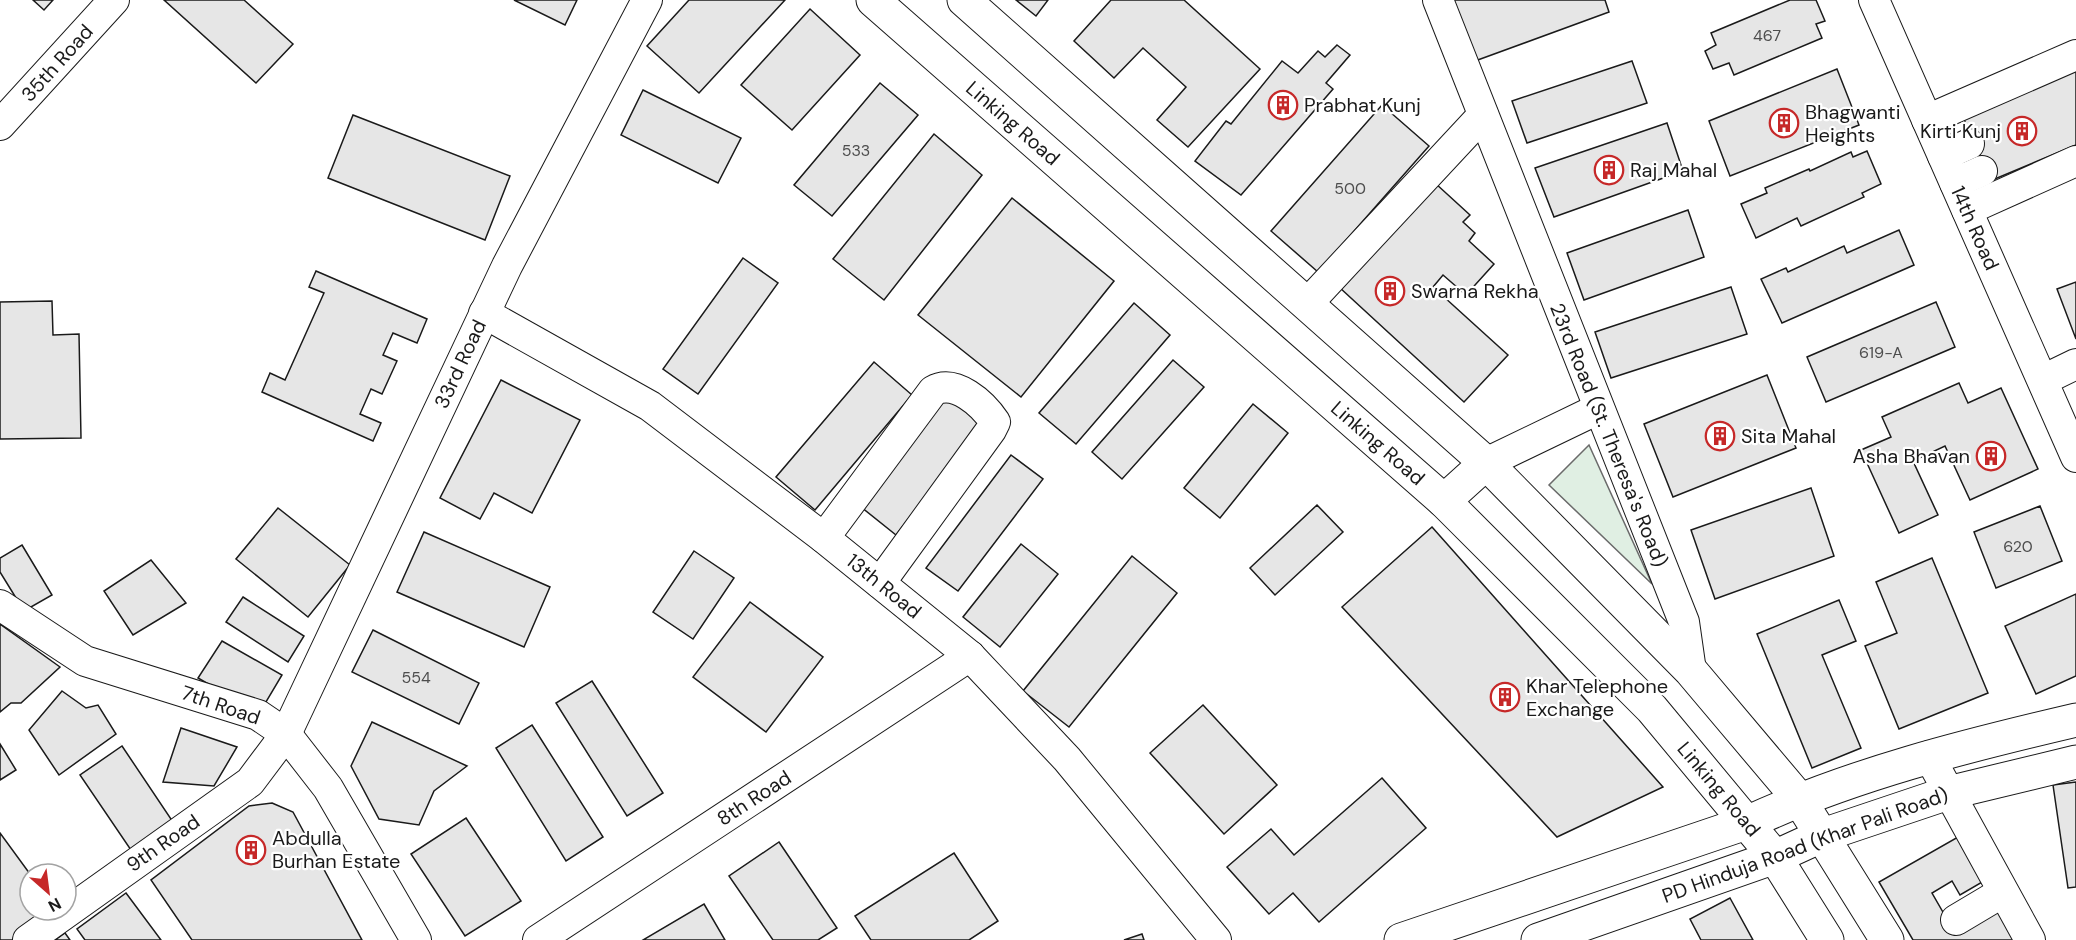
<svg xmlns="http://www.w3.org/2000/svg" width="2076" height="940" font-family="'DM Sans',sans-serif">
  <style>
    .green { fill: #e0efe3; stroke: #6a6a6a; stroke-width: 1.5 }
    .building { fill: #e6e6e6; stroke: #1a1a1a; stroke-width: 1.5 }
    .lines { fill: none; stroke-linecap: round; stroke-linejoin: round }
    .minor-casing { stroke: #1a1a1a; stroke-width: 32 }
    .tertiary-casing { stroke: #1a1a1a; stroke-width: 35 }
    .secondary-casing { stroke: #1a1a1a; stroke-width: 35 }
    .minor { stroke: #fff; stroke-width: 30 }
    .tertiary { stroke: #fff; stroke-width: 33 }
    .secondary { stroke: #fff; stroke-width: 33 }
    .labels { text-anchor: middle; stroke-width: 4.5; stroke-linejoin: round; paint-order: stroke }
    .number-label { font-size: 16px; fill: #4d4d4d }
    .street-label { font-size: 20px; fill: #1a1a1a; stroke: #fff }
    .poi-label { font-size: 20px; fill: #1a1a1a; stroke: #fff; text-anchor: start }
  </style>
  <rect width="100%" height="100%" fill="#fff"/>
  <!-- green -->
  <path class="green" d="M1589,445L1652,584L1549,485Z"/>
  <!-- building -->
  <g class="building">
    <path d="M33,0H53L44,10Z"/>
    <path d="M164,0H244L293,44L256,83Z"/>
    <path d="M514,0H577L565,25Z"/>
    <path d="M689,0H785L699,93L647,46Z"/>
    <path d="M1016,0H1048L1036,16Z"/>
    <path d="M1111,0H1184L1260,69L1188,147L1157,120L1186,87L1143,48L1114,78L1074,41Z"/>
    <path d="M1452,0H1605L1609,12L1475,61Z"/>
    <path d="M1790,0H1816L1825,21L1816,24L1822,38L1734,75L1729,63L1713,69L1705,51L1716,45L1711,33Z"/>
    <path d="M810,9L860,55L792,130L741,85Z"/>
    <path d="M1337,45L1350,55L1326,83L1333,89L1241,195L1195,161L1226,121L1231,124L1282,61L1298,73L1318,51L1325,57Z"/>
    <path d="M1632,61L1647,103L1527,143L1512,101Z"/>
    <path d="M1837,69L1859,125L1730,176L1709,121Z"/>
    <path d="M2076,69V145L1990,181L1963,117Z"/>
    <path d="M880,83L918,115L832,216L794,185Z"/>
    <path d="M643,90L741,138L718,183L621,135Z"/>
    <path d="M1382,105L1429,146L1318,272L1271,231Z"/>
    <path d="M353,115L510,176L485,240L328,178Z"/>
    <path d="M1667,123L1683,171L1554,217L1535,168Z"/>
    <path d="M934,134L982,175L884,300L833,259Z"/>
    <path d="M1867,151L1881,184L1862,193L1864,197L1801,226L1797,218L1756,238L1741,204L1767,193L1765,188L1809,169L1810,171L1851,152L1853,157Z"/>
    <path d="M1435,183L1470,215L1463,222L1475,233L1469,241L1494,264L1466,295L1443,275L1433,287L1508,355L1464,402L1339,287Z"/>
    <path d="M1012,198L1114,281L1021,397L918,315Z"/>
    <path d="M1688,210L1704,257L1584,300L1567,253Z"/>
    <path d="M1899,230L1914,265L1782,323L1761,279L1786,268L1788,272L1844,246L1847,253Z"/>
    <path d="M743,258L778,283L698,394L663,369Z"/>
    <path d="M316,271L427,319L417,343L393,333L383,355L397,361L382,394L371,389L360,414L381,423L373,441L262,392L270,373L285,380L324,293L309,287Z"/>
    <path d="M2076,282V339L2057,289Z"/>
    <path d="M1731,287L1747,334L1611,378L1595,332Z"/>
    <path d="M52,301L53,335L79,334L81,438L0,439V302Z"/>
    <path d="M1936,302L1955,347L1826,402L1807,357Z"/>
    <path d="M1134,303L1170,335L1076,444L1039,413Z"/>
    <path d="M1173,360L1204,387L1122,479L1092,452Z"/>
    <path d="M874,362L912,395L815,510L776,477Z"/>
    <path d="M1767,375L1796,448L1673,497L1644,424Z"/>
    <path d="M501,380L580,420L532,513L494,493L480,519L440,498Z"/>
    <path d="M1959,383L1968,403L2001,388L2038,469L1970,500L1945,446L1913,461L1938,515L1899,533L1861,450L1891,437L1882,417Z"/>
    <path d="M949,394L984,421L896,535L861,507Z"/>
    <path d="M1253,404L1288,433L1220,518L1184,488Z"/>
    <path d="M1011,455L1043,479L958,591L926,568Z"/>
    <path d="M1811,488L1834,556L1715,599L1691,530Z"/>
    <path d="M1317,505L1343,532L1275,595L1250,568Z"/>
    <path d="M2040,506L2062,561L1996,588L1974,532Z"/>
    <path d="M278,508L350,565L308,617L236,559Z"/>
    <path d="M1432,527L1663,787L1557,837L1342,607Z"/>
    <path d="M424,532L550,587L524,647L397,592Z"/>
    <path d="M1021,544L1058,574L1000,647L963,617Z"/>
    <path d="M22,545L52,595L24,611L0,572V558Z"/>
    <path d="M694,551L734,578L693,639L653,612Z"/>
    <path d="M1132,556L1177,593L1069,727L1023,691Z"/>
    <path d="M1932,558L1988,693L1899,729L1865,646L1897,633L1876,582Z"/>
    <path d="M151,560L186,603L133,635L104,591Z"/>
    <path d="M2076,594V676L2036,694L2005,626Z"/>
    <path d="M243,597L304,636L288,662L226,622Z"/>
    <path d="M1839,600L1856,641L1822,655L1861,748L1812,768L1757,634Z"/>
    <path d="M750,602L823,657L766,732L693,677Z"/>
    <path d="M0,624L60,667L21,703H11L0,712Z"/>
    <path d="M373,630L479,683L459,724L352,672Z"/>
    <path d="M222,641L282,675L266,702L257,705L236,700L198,678Z"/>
    <path d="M592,681L663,793L627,816L556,703Z"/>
    <path d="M62,691L86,708L98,705L116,734L59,775L29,730Z"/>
    <path d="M1203,705L1277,785L1224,834L1150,753Z"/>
    <path d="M372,722L467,766L434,791L419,825L379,819L351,766Z"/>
    <path d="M532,725L603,837L566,861L496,748Z"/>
    <path d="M181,728L237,747L214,786L163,782Z"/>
    <path d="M0,744L16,770L0,780Z"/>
    <path d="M122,746L177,828L135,856L80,775Z"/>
    <path d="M1382,778L1426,828L1319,922L1293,893L1269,914L1227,867L1271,829L1294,855Z"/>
    <path d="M2076,782V887L2068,888L2053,785Z"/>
    <path d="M272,803L293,812L362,940H192L151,880L249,806Z"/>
    <path d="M466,818L521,901L465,936L411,854Z"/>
    <path d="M0,833L30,874V910H55L14,940H0Z"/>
    <path d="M1958,837L1984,881L1960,895L1952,881L1932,893L1955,933L1999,909L2017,940H1913L1879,882Z"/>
    <path d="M779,842L837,928L818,940H773L729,876Z"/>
    <path d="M954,853L998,921L969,940H871L855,916Z"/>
    <path d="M126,893L161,940H85L77,929Z"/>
    <path d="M1730,898L1753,940H1701L1690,919Z"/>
    <path d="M704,904L725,940H643Z"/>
    <path d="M65,933L70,940H55Z"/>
    <path d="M1142,934L1144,940H1124Z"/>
  </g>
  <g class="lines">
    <!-- minor casing -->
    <g class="minor-casing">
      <g id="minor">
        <path d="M1438,0L1684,622L1691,671"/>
        <path d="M1874,0L2076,457"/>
        <path d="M1927,120L2076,55"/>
        <path d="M0,125L114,0"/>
        <path d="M1943,156L1969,144"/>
        <path d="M1955,183L1982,171"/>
        <path d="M1967,210L2076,161"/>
        <path d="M1307,304L1483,115"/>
        <path d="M484,313L650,406L824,538L970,656L1067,759L1216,940"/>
        <path d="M2043,380L2076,364"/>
        <path d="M1486,463L1598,409"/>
        <path d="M824,538L933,391C955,378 983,404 995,422L991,430L880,583"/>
        <path d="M0,605L85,661L258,715L286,734L328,788L416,940"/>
        <path d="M1929,756L2030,940"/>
        <path d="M1956,920L2003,892"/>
        <path d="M28,940L250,782L286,734L507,266L647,0"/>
        <path d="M538,940L970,656"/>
      </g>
    </g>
    <!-- tertiary casing -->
    <g class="tertiary-casing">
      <g id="tertiary">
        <path d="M1401,940L1749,822C1853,774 1965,746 2076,720"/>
        <path d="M1538,940L1775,857L1823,835L1948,793L2076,762"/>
      </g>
    </g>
    <!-- secondary casing -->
    <g class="secondary-casing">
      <g id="secondary">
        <path d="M873,0L1444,501L1652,709L1775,857L1827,940"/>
        <path d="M964,0L1486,463L1691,671L1799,799L1887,940"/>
        <path d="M1444,501L1486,463"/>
      </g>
    </g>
    <!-- minor -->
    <use href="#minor" class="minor"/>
    <!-- tertiary -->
    <use href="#tertiary" class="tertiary"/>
    <!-- secondary -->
    <use href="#secondary" class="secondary"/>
  </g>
  <!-- icons -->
  <defs>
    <g id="building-ring" transform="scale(1.5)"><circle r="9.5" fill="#fff" stroke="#c62828" stroke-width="1.5"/><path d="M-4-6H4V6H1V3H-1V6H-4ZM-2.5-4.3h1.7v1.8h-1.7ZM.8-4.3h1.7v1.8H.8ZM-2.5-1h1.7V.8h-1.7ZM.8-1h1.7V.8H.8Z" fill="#c62828"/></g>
  </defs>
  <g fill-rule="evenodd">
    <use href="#building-ring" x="1283" y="105"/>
    <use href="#building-ring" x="1784" y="123"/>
    <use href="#building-ring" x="2022" y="131"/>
    <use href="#building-ring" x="1609" y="170"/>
    <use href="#building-ring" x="1390" y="291"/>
    <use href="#building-ring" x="1720" y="436"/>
    <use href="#building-ring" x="1991" y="456"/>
    <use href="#building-ring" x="1505" y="697"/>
    <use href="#building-ring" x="251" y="850"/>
  </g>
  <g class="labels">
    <!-- number labels -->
    <g class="number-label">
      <text x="1767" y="41">467</text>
      <text x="856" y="156">533</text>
      <text x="1350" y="194">500</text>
      <text x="1881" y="358">619-A</text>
      <text x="2018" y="552">620</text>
      <text x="416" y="683">554</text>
    </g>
    <!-- street labels -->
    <g class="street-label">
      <text transform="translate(57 63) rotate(-48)" y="7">35th Road</text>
      <text transform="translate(1013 123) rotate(41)" y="7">Linking Road</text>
      <text transform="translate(1975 228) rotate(66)" y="7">14th Road</text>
      <text transform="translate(460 364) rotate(-65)" y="7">33rd Road</text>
      <text transform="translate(1609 435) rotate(68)" y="7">23rd Road (St. Theresa's Road)</text>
      <text transform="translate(1378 443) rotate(41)" y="7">Linking Road</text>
      <text transform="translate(884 586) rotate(39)" y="7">13th Road</text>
      <text transform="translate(221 705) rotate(19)" y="7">7th Road</text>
      <text transform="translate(1719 789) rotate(50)" y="7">Linking Road</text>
      <text transform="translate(754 798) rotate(-33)" y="7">8th Road</text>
      <text transform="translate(163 843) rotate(-35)" y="7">9th Road</text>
      <text transform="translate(1805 845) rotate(-20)" y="7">PD Hinduja Road (Khar Pali Road)</text>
    </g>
    <!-- poi labels -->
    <g class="poi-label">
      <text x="1304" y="112">Prabhat Kunj</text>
      <text x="1805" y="119">Bhagwanti<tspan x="1805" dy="23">Heights</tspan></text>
      <text x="2001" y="138" text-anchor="end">Kirti Kunj</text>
      <text x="1630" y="177">Raj Mahal</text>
      <text x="1411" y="298">Swarna Rekha</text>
      <text x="1741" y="443">Sita Mahal</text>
      <text x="1970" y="463" text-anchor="end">Asha Bhavan</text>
      <text x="1526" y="693">Khar Telephone<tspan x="1526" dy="23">Exchange</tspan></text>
      <text x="272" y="845">Abdulla<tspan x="272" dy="23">Burhan Estate</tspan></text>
    </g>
  </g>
  <!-- north arrow -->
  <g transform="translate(48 892) rotate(152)"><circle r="28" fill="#ffffff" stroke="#a3a3a3" stroke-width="1.5"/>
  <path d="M0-4.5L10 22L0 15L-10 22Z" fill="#c62828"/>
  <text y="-9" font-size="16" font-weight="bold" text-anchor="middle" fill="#1a1a1a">N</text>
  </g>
</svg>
